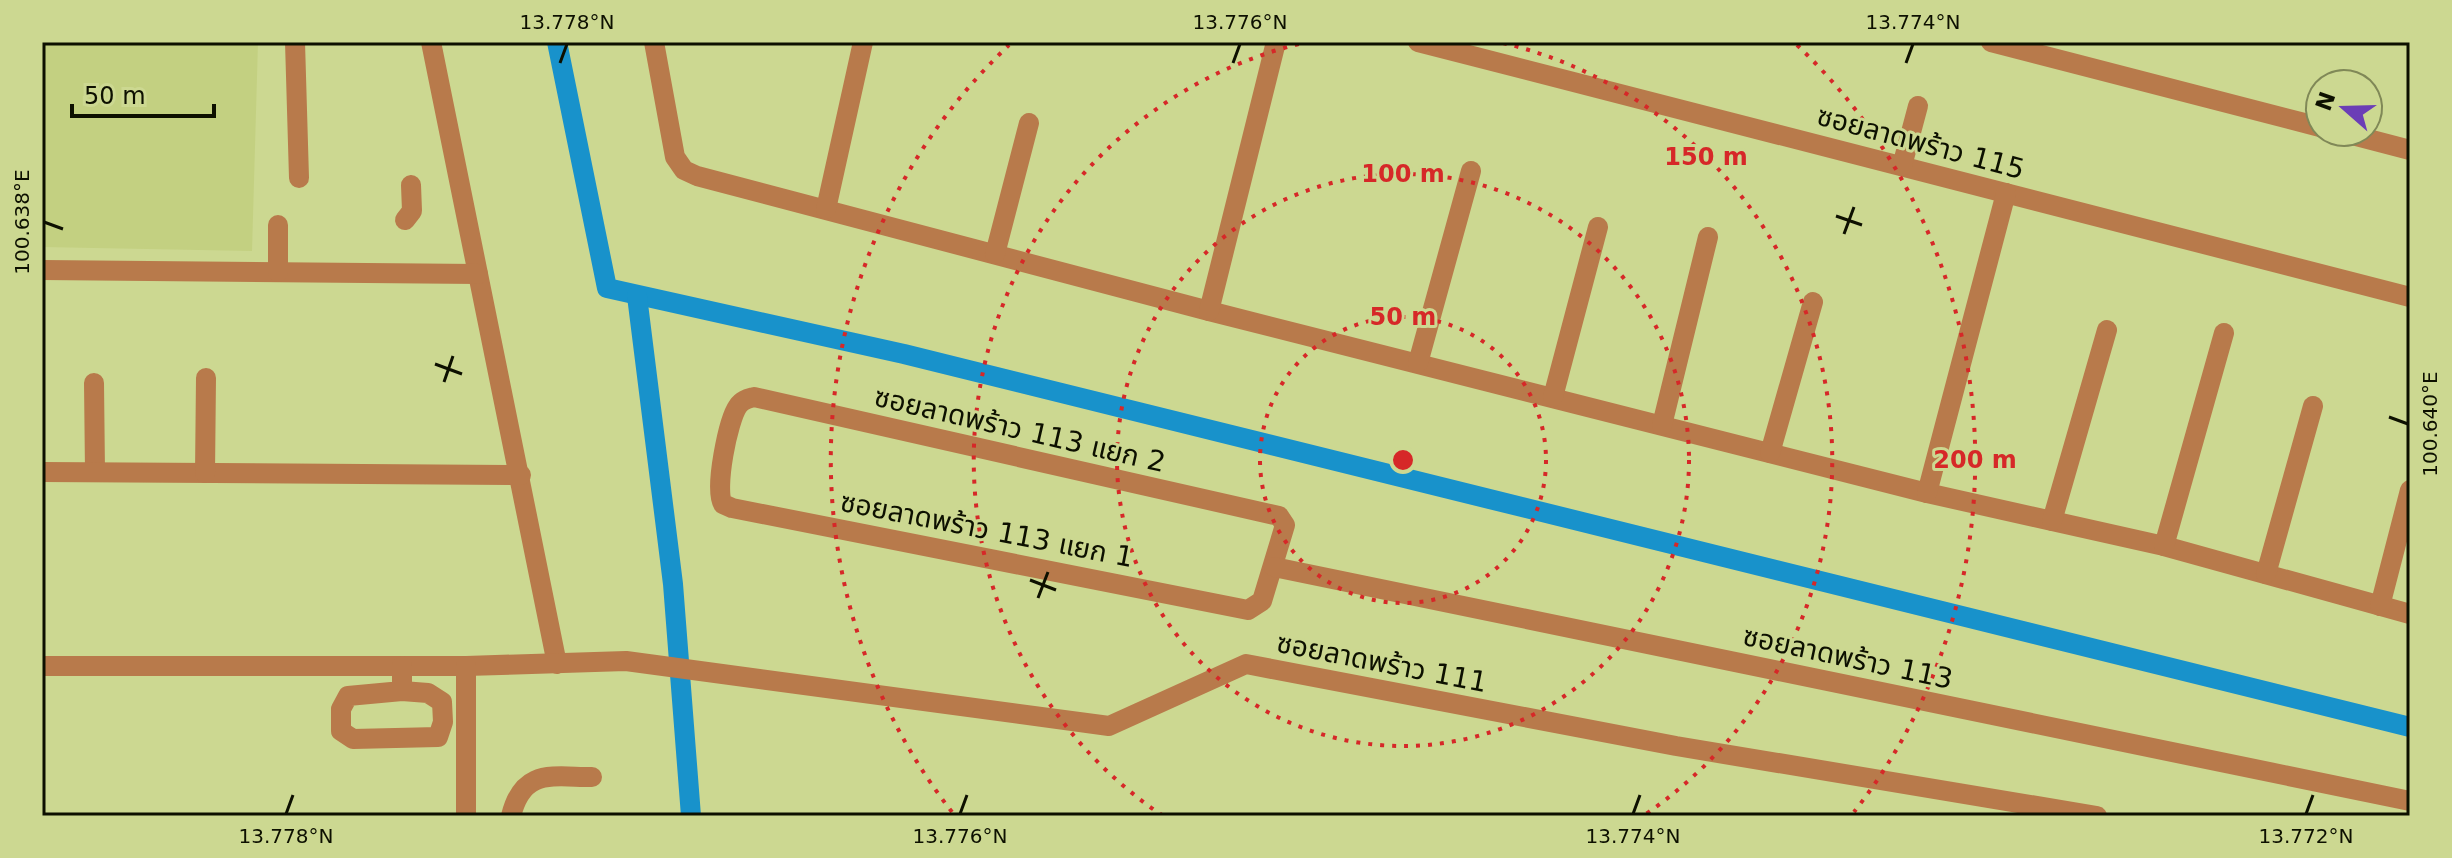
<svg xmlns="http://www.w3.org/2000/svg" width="2452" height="858" font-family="'DejaVu Sans','Noto Sans Thai',sans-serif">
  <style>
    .built { fill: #c3d081 }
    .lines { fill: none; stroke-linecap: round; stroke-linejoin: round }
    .canal { stroke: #1892cb; stroke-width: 20 }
    .minor { stroke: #b87a4b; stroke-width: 20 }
    .ticks { fill: none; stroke: #0d1000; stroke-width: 3 }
    .ring { fill: none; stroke: #d62828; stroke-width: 4; stroke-dasharray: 4 8 }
    .labels { text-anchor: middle; stroke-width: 6; stroke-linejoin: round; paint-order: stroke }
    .street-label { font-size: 28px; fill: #0d1000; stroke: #ccd891 }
    .centre { fill: #d62828; stroke: #ccd891; stroke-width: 4 }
    .ring-label { font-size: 24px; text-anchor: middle; font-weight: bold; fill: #d62828; stroke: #ccd891; stroke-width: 6; stroke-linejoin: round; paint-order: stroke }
    .neatline { fill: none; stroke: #0d1000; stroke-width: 3 }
    .ticks-label { font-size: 20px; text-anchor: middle; fill: #0d1000 }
  </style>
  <rect width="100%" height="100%" fill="#ccd891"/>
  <!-- built -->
  <path class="built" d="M42,42H258L252,251L42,247Z"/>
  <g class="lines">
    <!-- canal -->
    <g class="canal">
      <path d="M557,42L607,288L904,354L2410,727"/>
      <path d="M637,296L673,584L691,816"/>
    </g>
    <!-- minor -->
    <g class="minor">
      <path d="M295,42L299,178"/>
      <path d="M431,42L557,664"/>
      <path d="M654,42L675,157L684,170L697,176L1209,311L1927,493L2164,546L2410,614"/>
      <path d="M1418,42L2410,297"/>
      <path d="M1991,42L2320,127"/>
      <path d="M2341,132L2410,150"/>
      <path d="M1902,166L1918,106"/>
      <path d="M826,209L863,42"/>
      <path d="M405,220L412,211L411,185"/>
      <path d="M995,254L1029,123"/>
      <path d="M42,270L478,274"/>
      <path d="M278,272V225"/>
      <path d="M1209,311L1276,42"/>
      <path d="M1418,363L1471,171"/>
      <path d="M94,383L95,472"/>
      <path d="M754,397L1279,516L1285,525L1262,601L1248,610L732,508L723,504C714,490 728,420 738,406C742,400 747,399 754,397Z"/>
      <path d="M1553,397L1598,227"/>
      <path d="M1662,425L1708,237"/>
      <path d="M1770,453L1813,302"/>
      <path d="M42,472L521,475"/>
      <path d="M205,473L206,378"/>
      <path d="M1927,493L2006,193"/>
      <path d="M2052,521L2107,330"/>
      <path d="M2164,546L2224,333"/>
      <path d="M1274,567L2410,801"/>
      <path d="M2266,574L2313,406"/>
      <path d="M2380,606L2410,490"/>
      <path d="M42,666H466L626,661L1109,726L1246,664L1676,746L2097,816"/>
      <path d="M402,666V691L348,696L341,709V731L353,739L438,737L443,722L442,702L428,693L402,691"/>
      <path d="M466,816V666"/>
      <path d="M511,816C523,768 551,777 592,777"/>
    </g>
  </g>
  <!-- ticks -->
  <path class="ticks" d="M560,63L567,44M1233,63L1240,44M1906,63L1913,44M1836,216L1862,225M44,222L63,229M1844,234L1854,207M435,364L462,374M444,382L453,356M2389,417L2408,424M1030,580L1056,590M1038,598L1048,572M286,814L293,795M960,814L967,795M1633,814L1640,795M2306,814L2313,795"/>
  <!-- distance rings -->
  <g class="ring">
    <circle cx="1403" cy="460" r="143"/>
    <circle cx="1403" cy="460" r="286"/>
    <path d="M1163 816A429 429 0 0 1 1303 43M1503 43A429 429 0 0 1 1643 816"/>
    <path d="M952 812A572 572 0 0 1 1009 45M1797 45A572 572 0 0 1 1854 812"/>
  </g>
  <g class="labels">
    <!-- street labels -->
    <g class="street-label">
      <text transform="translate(1921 142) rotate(15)" y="10">ซอยลาดพร้าว 115</text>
      <text transform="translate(1020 429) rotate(13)" y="10">ซอยลาดพร้าว 113 แยก 2</text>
      <text transform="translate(987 529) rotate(11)" y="10">ซอยลาดพร้าว 113 แยก 1</text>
      <text transform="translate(1848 657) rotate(12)" y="10">ซอยลาดพร้าว 113</text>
      <text transform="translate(1382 662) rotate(11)" y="10">ซอยลาดพร้าว 111</text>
    </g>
  </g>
  <circle cx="1403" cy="460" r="12" class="centre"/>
  <g class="ring-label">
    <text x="1706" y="165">150 m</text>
    <text x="1403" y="182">100 m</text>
    <text x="1403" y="325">50 m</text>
    <text x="1975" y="468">200 m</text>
  </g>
  <!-- border -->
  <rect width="2452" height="858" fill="none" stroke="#ccd891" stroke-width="88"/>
  <!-- north arrow -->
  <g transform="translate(2344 108) rotate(290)"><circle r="38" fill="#ccd891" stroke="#808857" stroke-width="2"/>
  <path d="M0-6L14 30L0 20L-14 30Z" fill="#6b3eb6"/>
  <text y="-12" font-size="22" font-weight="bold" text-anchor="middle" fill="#0d1000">N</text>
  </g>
  <!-- scale -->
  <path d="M72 104v12h142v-12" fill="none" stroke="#0d1000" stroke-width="4"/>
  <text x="84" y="104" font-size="24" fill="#0d1000" stroke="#ccd891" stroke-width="6" paint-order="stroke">50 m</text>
  <rect x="44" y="44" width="2364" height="770" class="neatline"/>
  <g class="ticks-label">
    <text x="567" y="29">13.778°N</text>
    <text x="1240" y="29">13.776°N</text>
    <text x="1913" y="29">13.774°N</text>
    <text transform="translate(22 222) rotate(-90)" y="7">100.638°E</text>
    <text transform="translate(2430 424) rotate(-90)" y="7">100.640°E</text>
    <text x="286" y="843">13.778°N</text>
    <text x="960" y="843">13.776°N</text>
    <text x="1633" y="843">13.774°N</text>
    <text x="2306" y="843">13.772°N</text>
  </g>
</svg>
